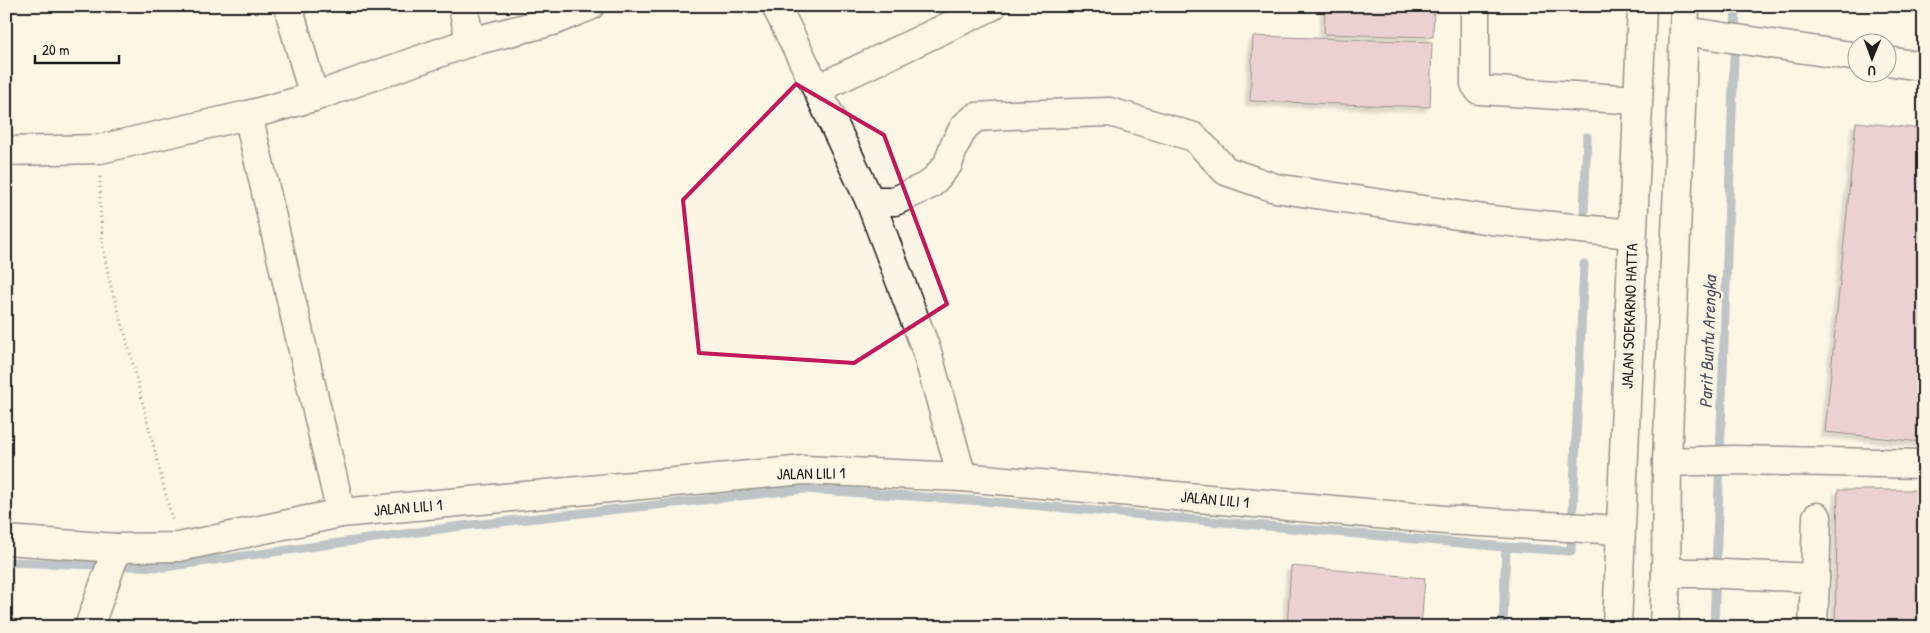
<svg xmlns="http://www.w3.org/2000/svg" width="1930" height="633" font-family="'Patrick Hand',sans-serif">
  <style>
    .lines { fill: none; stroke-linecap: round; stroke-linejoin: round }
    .stream { stroke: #748aa0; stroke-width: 9 }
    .building { fill: #d9a5bd; stroke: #1c1c1c; filter: url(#shadow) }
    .minor-casing { stroke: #1c1c1c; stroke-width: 31 }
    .major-casing { stroke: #1c1c1c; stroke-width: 31 }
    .path { stroke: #1c1c1c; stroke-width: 3; stroke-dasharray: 1 4; stroke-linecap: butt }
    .minor { stroke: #fcf5e5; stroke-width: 28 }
    .major { stroke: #fcf5e5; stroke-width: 28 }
    .marked { fill: none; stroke: #c2185b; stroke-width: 4; stroke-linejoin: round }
    .labels { text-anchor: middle; stroke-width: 5; stroke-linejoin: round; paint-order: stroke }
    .street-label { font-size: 16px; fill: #1c1c1c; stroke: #fcf5e5 }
    .water-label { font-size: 18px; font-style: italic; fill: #48535e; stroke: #fcf5e5 }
  </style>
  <defs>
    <filter id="shadow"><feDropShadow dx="-4.5" dy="4.5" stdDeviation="1" flood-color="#0004"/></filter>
  </defs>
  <rect width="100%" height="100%" fill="#fcf5e5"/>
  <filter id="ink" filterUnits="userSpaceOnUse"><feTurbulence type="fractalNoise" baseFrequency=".02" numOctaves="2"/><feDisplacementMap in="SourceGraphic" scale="10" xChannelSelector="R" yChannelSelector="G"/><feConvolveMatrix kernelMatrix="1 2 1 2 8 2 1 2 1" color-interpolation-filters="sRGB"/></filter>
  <g filter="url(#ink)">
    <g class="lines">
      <!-- stream -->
      <g class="stream">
        <path d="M1735,31L1736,6"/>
        <path d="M1584,213L1587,137"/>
        <path d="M6,562L164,567L462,526L804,489L984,501L1506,547"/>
        <path d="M1503,627L1506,547L1571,551L1584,264"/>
        <path d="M1714,627L1734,57"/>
      </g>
    </g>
    <!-- building -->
    <g class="building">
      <path d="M1325,6H1434L1433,37L1324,34Z"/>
      <path d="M1253,36L1432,42L1430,107L1250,101Z"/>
      <path d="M1856,122L1924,129V418L1921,442L1825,432Z"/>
      <path d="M1838,490H1924V627H1835Z"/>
      <path d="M1291,566L1425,578L1421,627H1287Z"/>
    </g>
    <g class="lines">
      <!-- minor casing -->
      <g class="minor-casing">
        <g id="minor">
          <path d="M288,6L314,97"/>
          <path d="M463,6L470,42"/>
          <path d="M776,6L817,89L992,6"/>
          <path d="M1475,6V84L1479,90L1638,100"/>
          <path d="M1684,31L1858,57"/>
          <path d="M1888,61L1913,65"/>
          <path d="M817,89L870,201L927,352L962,477"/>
          <path d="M248,115L341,513"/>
          <path d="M6,151L100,149L248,115L314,97L470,42L553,21L590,6"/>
          <path d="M870,201H895L931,184L948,164L954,146L964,127L976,117L1010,115L1110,112L1194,137L1226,171L1275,188L1491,220L1632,234"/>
          <path d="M1667,462L1734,460L1924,464"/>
          <path d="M6,540L117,548L179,547L341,513L804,470L962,477L1445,520L1620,530"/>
          <path d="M1666,573H1702L1815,578L1813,627"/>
          <path d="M1815,578L1817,517"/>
          <path d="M89,627L117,548"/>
        </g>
      </g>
      <!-- major casing -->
      <g class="major-casing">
        <g id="major">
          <path d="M1617,627L1642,6"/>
          <path d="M1664,627L1666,573L1667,462L1685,6"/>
        </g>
      </g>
      <!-- path -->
      <path class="path" d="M100,177V205L103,249L110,283L125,333L172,519"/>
      <!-- minor -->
      <use href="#minor" class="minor"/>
      <!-- major -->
      <use href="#major" class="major"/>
    </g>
  </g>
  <!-- marked area -->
  <path d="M0 0H1930V633H0ZM796,84L884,135L947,304L854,363L699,353L683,200Z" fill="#fcf5e5" fill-opacity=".55" fill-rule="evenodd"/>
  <path class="marked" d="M796,84L884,135L947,304L854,363L699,353L683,200Z"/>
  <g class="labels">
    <!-- street labels -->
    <g class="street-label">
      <text transform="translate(1629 316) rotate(-88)" y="6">JALAN SOEKARNO HATTA</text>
      <text transform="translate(811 473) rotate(-1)" y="6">JALAN LILI 1</text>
      <text transform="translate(1215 499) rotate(5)" y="6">JALAN LILI 1</text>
      <text transform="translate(408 507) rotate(-5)" y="6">JALAN LILI 1</text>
    </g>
    <!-- water labels -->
    <g class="water-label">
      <text transform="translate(1708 342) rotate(-88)" y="6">Parit Buntu Arengka</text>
    </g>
  </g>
  <!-- margin -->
  <rect width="1930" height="633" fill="none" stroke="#fcf5e5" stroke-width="25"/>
  <rect x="12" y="12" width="1905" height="608" fill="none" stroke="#1c1c1c" stroke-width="2" filter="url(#ink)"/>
  <!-- north arrow -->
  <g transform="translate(1872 58) rotate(181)"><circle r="24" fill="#fcf5e5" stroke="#a29e95"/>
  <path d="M0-4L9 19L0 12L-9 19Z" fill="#1c1c1c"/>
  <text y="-8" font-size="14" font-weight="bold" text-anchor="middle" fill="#1c1c1c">U</text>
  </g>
  <!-- scale -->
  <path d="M35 55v8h84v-8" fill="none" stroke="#1c1c1c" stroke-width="2.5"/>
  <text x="42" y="55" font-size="15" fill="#1c1c1c" stroke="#fcf5e5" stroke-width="4" paint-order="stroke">20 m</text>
</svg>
